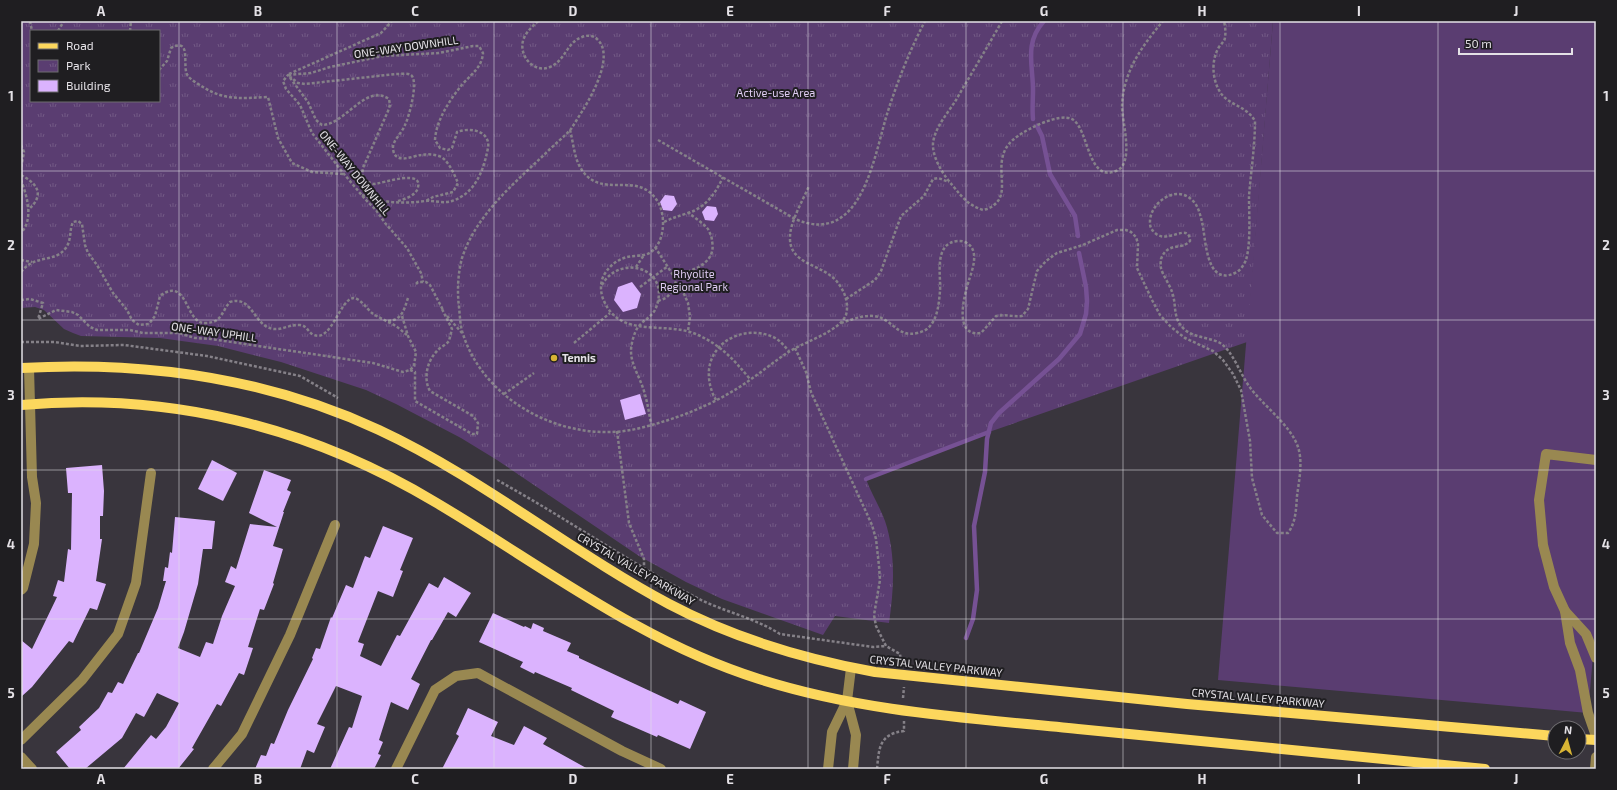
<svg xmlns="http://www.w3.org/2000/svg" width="1617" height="790" font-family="'Exo 2',sans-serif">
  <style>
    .grass { fill: #5a3d71 }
    .park { fill: url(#park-tufts); fill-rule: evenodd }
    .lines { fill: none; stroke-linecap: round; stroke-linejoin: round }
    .stream { stroke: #765194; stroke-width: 4.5 }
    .building { fill: #dbb3fe }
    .path { stroke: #858188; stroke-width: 2.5; stroke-dasharray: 3 2; stroke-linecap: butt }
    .minor { stroke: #998851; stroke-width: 10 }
    .major { stroke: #fcd75d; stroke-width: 10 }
    .grid { fill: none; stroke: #e4e1e6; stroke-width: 1; stroke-opacity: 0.55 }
    .poi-dot { fill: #d8b434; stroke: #1f1e21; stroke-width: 1.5 }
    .labels { text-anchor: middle; stroke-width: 4; stroke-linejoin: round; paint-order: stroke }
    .street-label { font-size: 11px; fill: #e4e1e6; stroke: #1f1e21 }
    .park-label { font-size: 11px; fill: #dfccf2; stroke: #1f1e21 }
    .poi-label { font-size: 11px; font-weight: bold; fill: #e4e1e6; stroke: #1f1e21; text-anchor: start }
    .neatline { fill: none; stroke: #e4e1e6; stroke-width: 1.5 }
    .grid-label { font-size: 13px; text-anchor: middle; font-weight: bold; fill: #e4e1e6 }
  </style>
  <defs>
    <pattern id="park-tufts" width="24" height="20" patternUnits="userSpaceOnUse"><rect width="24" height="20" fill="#5a3d71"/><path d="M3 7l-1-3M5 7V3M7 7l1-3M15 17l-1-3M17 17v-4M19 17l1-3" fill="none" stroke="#725985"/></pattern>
  </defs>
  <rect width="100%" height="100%" fill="#39353d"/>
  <!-- grass -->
  <path class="grass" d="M1273,21H1596V622L1588,713L1218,680Z"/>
  <!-- park -->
  <path class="park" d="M21,21H1273L1247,342L989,432L866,479C871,493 880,507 885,521C896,554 894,589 889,623L835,616L823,635L722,599L686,582L639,556L497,460L461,438L396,404L366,390L281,362L218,346L160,338L81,336L73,333L64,329L44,310L35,307L21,308ZM31,31H159V101H31Z"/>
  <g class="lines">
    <!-- stream -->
    <g class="stream">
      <path d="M1033,119C1032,109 1033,100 1033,90C1033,65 1024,43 1044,21"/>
      <path d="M1037,126L1042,136L1050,174L1075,216L1078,236"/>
      <path d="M866,479L989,432"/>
      <path d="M966,638L973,619L977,590L974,526L985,472L987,439L991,423L999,413L1059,359L1080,334L1086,314L1087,301L1086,287L1079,253"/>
    </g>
  </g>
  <!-- building -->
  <g class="building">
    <path d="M665,195L674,196L677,204L672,211L663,210L660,202Z"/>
    <path d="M707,206L716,207L718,214L714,221L705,220L702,212Z"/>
    <path d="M632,282L641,294L637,308L623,312L614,300L618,287Z"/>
    <path d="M640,394L646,414L625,420L620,400Z"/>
    <path d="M212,460L237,473L223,501L198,489Z"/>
    <path d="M102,465L104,491L103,516H100V539H102L96,581L106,584L97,610L90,608L73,643L69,641L32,687L21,697V640L32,649L57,597L53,596L58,580L64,582L68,549L71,550L72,493H68L66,468Z"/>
    <path d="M264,470L291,480L287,490L291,492L283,512H284L273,546L283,549L273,583L274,584L264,610L260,609L248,647L253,648L244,675L239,673L221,706L217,704L192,748L194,749L178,769H123L151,735L156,739L166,727L179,703L157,693L144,717L136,713L122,738L85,769H70L56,752L81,730L79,727L99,708L108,692L112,693L118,682L123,684L138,653H139L158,608L166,581H163L165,567L168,568L170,552L172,553L175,517L215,521L212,549H203L198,584L184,632L178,648L200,657L206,642L213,644L222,616L235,586L225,582L231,566L236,569L250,524L277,527L249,513Z"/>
    <path d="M383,526L413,538L400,570L403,571L393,597L378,591L358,642L364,644L360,656L381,666L397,635L400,636L429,583L438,588L444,577L471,593L456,617L448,612L432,640H431L411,679L420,684L408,710L391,702L379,740L383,742L378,754L381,755L374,769H330L349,727L352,728L362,696L336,686L317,724L325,727L314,753L307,750L300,769H255L261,755L266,756L271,743L274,744L288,710L313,659L312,658L316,648L320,649L331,617L332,618L346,585L353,588L365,556L370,558Z"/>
    <path d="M493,613L524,627L525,626L531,629L533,623L544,628L543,631L571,643L567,651L579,656V658L678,704L680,700L706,712L690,749L658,735L657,737L611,717L614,711L571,690L572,688L535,672L534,674L520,667L523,662L479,642Z"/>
    <path d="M468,708L498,722L491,736L514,745L524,726L547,738L543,744L588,769H442L459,736L456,734Z"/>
  </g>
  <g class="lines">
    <!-- path -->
    <g class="path">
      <path d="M30,21L32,31"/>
      <path d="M538,21C533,26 527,31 524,38C517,54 533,74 550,67C565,61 567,42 582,37C587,35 593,35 597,39C615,55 592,95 583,110C579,116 575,123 571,129C564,137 555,144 547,152C515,183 477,213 462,258C458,273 457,291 459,307C460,316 460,326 463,334C485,403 566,444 636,429C670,421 703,409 733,391C752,380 769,365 787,353C803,342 839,332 846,315C848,308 847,300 844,293C841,287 837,280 831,276C816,264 789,262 790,237C790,222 803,200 809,186"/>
      <path d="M1002,21C987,48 971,74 956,100C948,113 935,127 933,143C932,158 944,176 953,186C963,198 968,205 983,210C987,209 991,208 994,205C1014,190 986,157 1018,136C1029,128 1059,113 1072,119C1089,128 1087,183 1116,171C1135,164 1122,122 1122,106C1123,72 1142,46 1163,21"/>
      <path d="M58,31L64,21"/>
      <path d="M130,31L131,21"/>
      <path d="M159,70L167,61L171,48C193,36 181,68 188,76C191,80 198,84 203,87C225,101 243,98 268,97L278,138L292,163L312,172L344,174"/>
      <path d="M289,74L381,33L392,21"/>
      <path d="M570,130C573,141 574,155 579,165C599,204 637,167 658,202C666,216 665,242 651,252C644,257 635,255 627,257C617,260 610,265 604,275C600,282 600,293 604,301C621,340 667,320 698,335C722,346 733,359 750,379"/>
      <path d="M658,140L795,219C863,248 874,154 888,111C898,80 910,50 925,21"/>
      <path d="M21,145L24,152L21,168"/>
      <path d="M21,175C38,184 45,195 28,210"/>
      <path d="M21,180C27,196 34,219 21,233"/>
      <path d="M362,195C382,203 404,204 425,201C434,200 444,204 452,201C473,194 481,176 486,157C487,152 489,146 488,142C485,129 467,128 457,132L452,148L448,150L440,148L435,140C436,121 449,101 461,86C470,75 482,68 483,53L479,46H473L439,53L383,56L330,67L311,73L288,75L298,83L305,84L396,74C401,74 408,73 411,75C419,81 409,117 405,125C402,133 392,141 393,149C395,165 412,156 421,155C427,154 433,154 439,156C448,159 454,174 458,183L453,192L433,197L426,201"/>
      <path d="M398,201C405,199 414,196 417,190C427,167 381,184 374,184C370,183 368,182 365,180L362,174L363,168L388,111L390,105L389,99C365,83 345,125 322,125L316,120L308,102L288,75L283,81L286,89L300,105L312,133L344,174L365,199L376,210L385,223L407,248L421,273L423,282"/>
      <path d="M664,222C672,218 679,216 688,213C705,208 716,193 723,177"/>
      <path d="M655,247L673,275L677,287L684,294L688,303L690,317L688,331"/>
      <path d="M21,260L32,262"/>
      <path d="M636,267L644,255"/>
      <path d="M21,272C35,254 54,263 65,249C72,241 69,230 73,222L78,221L82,224L85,245L88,253L97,265L113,293L127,310L132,320L139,325L149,324L155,316L160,296C188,275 185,324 205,323C210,323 214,322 217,320C223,315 225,307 230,302C250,296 253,319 267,327C279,333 288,324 300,325C308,326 308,333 314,335C332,342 340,298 354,298C361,299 367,309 372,313C377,317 383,319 388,322C396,325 402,331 408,336"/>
      <path d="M673,275C691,272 717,264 712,241C712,237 710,233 708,229C703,223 695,218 689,213"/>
      <path d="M416,284L418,282H426L430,285L443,310"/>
      <path d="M602,285C618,255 666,266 658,301C655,317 646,317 638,327C634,333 631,344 631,351C631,364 639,376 643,388C647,400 649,412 651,424"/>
      <path d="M640,287L668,266"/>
      <path d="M846,299L875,280L881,271L901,216L924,196L933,179L938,178L949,182"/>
      <path d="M21,300L30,299L43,303L38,319L56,310L72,312L78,315L90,327L97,330H130L143,333H179L195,338L211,339L373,363L403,372L410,370L414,366L416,352L408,336L402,316"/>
      <path d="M658,301L666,298L677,287"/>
      <path d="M447,316L462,333"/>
      <path d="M388,321C402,320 404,310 408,298"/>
      <path d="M841,323C851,320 862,315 874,316C892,318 897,338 917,333C922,332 927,330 930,326C938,317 939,302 940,291C941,277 935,251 950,243C954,241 960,240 965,242C980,249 973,268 969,280C964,296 953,337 981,333L996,316C1006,314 1013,317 1022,316L1028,309L1037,271L1046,261L1057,253L1083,245L1117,230H1126L1131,232L1136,237L1138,244L1137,268L1152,300L1160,315L1171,327L1185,338L1213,351L1223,360L1233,374L1241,390L1250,441L1252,478L1262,515L1277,533H1288C1296,522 1296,509 1297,496C1299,481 1303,462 1298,447C1290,424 1263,406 1249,386C1240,374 1233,351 1220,343C1209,337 1194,338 1184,329C1172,318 1177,305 1172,292C1170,285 1162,274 1161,268C1160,265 1161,261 1161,259C1168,241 1181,251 1190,241C1189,221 1168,245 1155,233C1152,230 1150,228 1150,223C1149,203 1176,184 1192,200C1198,205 1200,214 1202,222C1206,237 1205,287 1235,273C1240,271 1244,265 1246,260C1251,243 1249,215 1249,196C1251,171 1255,146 1255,121C1246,105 1229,106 1220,92C1212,79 1211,60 1219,47C1222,43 1225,41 1225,37C1226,32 1225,26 1224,21"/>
      <path d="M21,342H55L80,346L124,345L207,356L300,376L338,398"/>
      <path d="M574,343L610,313"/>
      <path d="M795,348L806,372L811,392L872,525L876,539L879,566L880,580L874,615L876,626L886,646L900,654L901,662"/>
      <path d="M410,370L415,372V401L472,434H477L478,423L473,416L430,391C423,379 427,361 437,351C440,347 446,345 449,341C450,337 451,333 452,329L442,309"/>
      <path d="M504,394L534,373"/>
      <path d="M716,400C710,390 707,376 710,364C717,337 749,326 773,337C780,340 784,346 789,351"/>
      <path d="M617,431L629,523L644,559V568"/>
      <path d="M497,480C566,518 630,563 699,599C725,612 755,618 780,634L873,647L886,646"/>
      <path d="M903,698L904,687"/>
      <path d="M877,769C879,748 879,734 904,731V721"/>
    </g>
    <!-- minor -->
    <g class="minor">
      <path d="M1596,460L1546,454L1539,500L1543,545L1554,587L1565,611L1570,643L1580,670L1588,713L1596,736"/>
      <path d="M21,590L23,588L34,544L36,503L32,477L29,368"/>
      <path d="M1565,611L1586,634L1596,658"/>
      <path d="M847,701L856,735L853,769"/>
      <path d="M21,740L82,680L118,634L136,583L151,473"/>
      <path d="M21,757L32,769"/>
      <path d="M213,769L242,734L290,635L335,525"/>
      <path d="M396,769L435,690L456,676L478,673L622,751L661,769"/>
      <path d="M828,769L832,732L847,701L851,668"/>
      <path d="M1595,769L1596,757"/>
    </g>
    <!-- major -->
    <g class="major">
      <path d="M21,368C143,361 267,378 379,430C480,477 570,551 669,604C733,638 804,659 875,672L1187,704L1555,736"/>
      <path d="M21,405C168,392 308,426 435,502C540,564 640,642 759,679C862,712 971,718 1078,729C1214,742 1349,756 1485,769"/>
      <path d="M1579,739L1596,740"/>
    </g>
  </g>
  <!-- grid -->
  <path class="grid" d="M179,21V769M337,21V769M494,21V769M651,21V769M808,21V769M966,21V769M1123,21V769M1280,21V769M1438,21V769M21,171H1596M21,320H1596M21,470H1596M21,619H1596"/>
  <!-- markers -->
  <circle class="poi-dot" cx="554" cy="358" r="4"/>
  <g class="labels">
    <!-- street labels -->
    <g class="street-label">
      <text transform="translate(406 47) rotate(-8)" y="4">ONE-WAY DOWNHILL</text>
      <text transform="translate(355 173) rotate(51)" y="4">ONE-WAY DOWNHILL</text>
      <text transform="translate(214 332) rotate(8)" y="4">ONE-WAY UPHILL</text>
      <text transform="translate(636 569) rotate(30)" y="4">CRYSTAL VALLEY PARKWAY</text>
      <text transform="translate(936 666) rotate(6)" y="4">CRYSTAL VALLEY PARKWAY</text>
      <text transform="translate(1258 698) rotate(5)" y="4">CRYSTAL VALLEY PARKWAY</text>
    </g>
    <!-- park labels -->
    <g class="park-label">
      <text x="776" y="97">Active-use Area</text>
      <text x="694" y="278">Rhyolite<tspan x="694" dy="13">Regional Park</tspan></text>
    </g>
    <!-- poi labels -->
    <g class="poi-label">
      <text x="562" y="362">Tennis</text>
    </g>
  </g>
  <!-- border -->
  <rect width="1617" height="790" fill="none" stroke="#1f1e21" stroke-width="44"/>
  <!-- legend -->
  <rect x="30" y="30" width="130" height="72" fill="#1f1e21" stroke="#6e6c70"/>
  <rect x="38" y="43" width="20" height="6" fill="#fcd75d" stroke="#6e6c70"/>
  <text x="66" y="50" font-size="12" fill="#e4e1e6">Road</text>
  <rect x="38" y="60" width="20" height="12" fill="url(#park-tufts)" stroke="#6e6c70"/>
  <text x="66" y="70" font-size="12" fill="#e4e1e6">Park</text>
  <rect x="38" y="80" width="20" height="12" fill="#dbb3fe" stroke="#6e6c70"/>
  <text x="66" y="90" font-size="12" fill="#e4e1e6">Building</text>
  <!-- north arrow -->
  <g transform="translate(1567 740) rotate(6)"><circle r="19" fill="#1f1e21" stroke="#6e6c70"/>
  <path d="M0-3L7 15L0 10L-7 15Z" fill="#d8b434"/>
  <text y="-6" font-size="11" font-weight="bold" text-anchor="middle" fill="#e4e1e6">N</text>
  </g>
  <!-- scale -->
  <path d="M1459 48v6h113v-6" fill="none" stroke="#e4e1e6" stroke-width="2"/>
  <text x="1465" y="48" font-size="12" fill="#e4e1e6" stroke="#1f1e21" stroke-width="3" paint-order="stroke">50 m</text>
  <rect x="22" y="22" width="1573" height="746" class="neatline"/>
  <g class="grid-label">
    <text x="101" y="16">A</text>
    <text x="258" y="16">B</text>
    <text x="415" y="16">C</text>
    <text x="573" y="16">D</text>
    <text x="730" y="16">E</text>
    <text x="887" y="16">F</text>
    <text x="1044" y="16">G</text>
    <text x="1202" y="16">H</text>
    <text x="1359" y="16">I</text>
    <text x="1516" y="16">J</text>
    <text x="11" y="101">1</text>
    <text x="1606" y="101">1</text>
    <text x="11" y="250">2</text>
    <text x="1606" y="250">2</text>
    <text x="11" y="400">3</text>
    <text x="1606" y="400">3</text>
    <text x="11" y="549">4</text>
    <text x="1606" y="549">4</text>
    <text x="11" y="698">5</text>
    <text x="1606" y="698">5</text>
    <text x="101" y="784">A</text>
    <text x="258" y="784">B</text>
    <text x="415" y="784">C</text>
    <text x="573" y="784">D</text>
    <text x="730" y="784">E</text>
    <text x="887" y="784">F</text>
    <text x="1044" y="784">G</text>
    <text x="1202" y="784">H</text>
    <text x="1359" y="784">I</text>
    <text x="1516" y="784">J</text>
  </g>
</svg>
